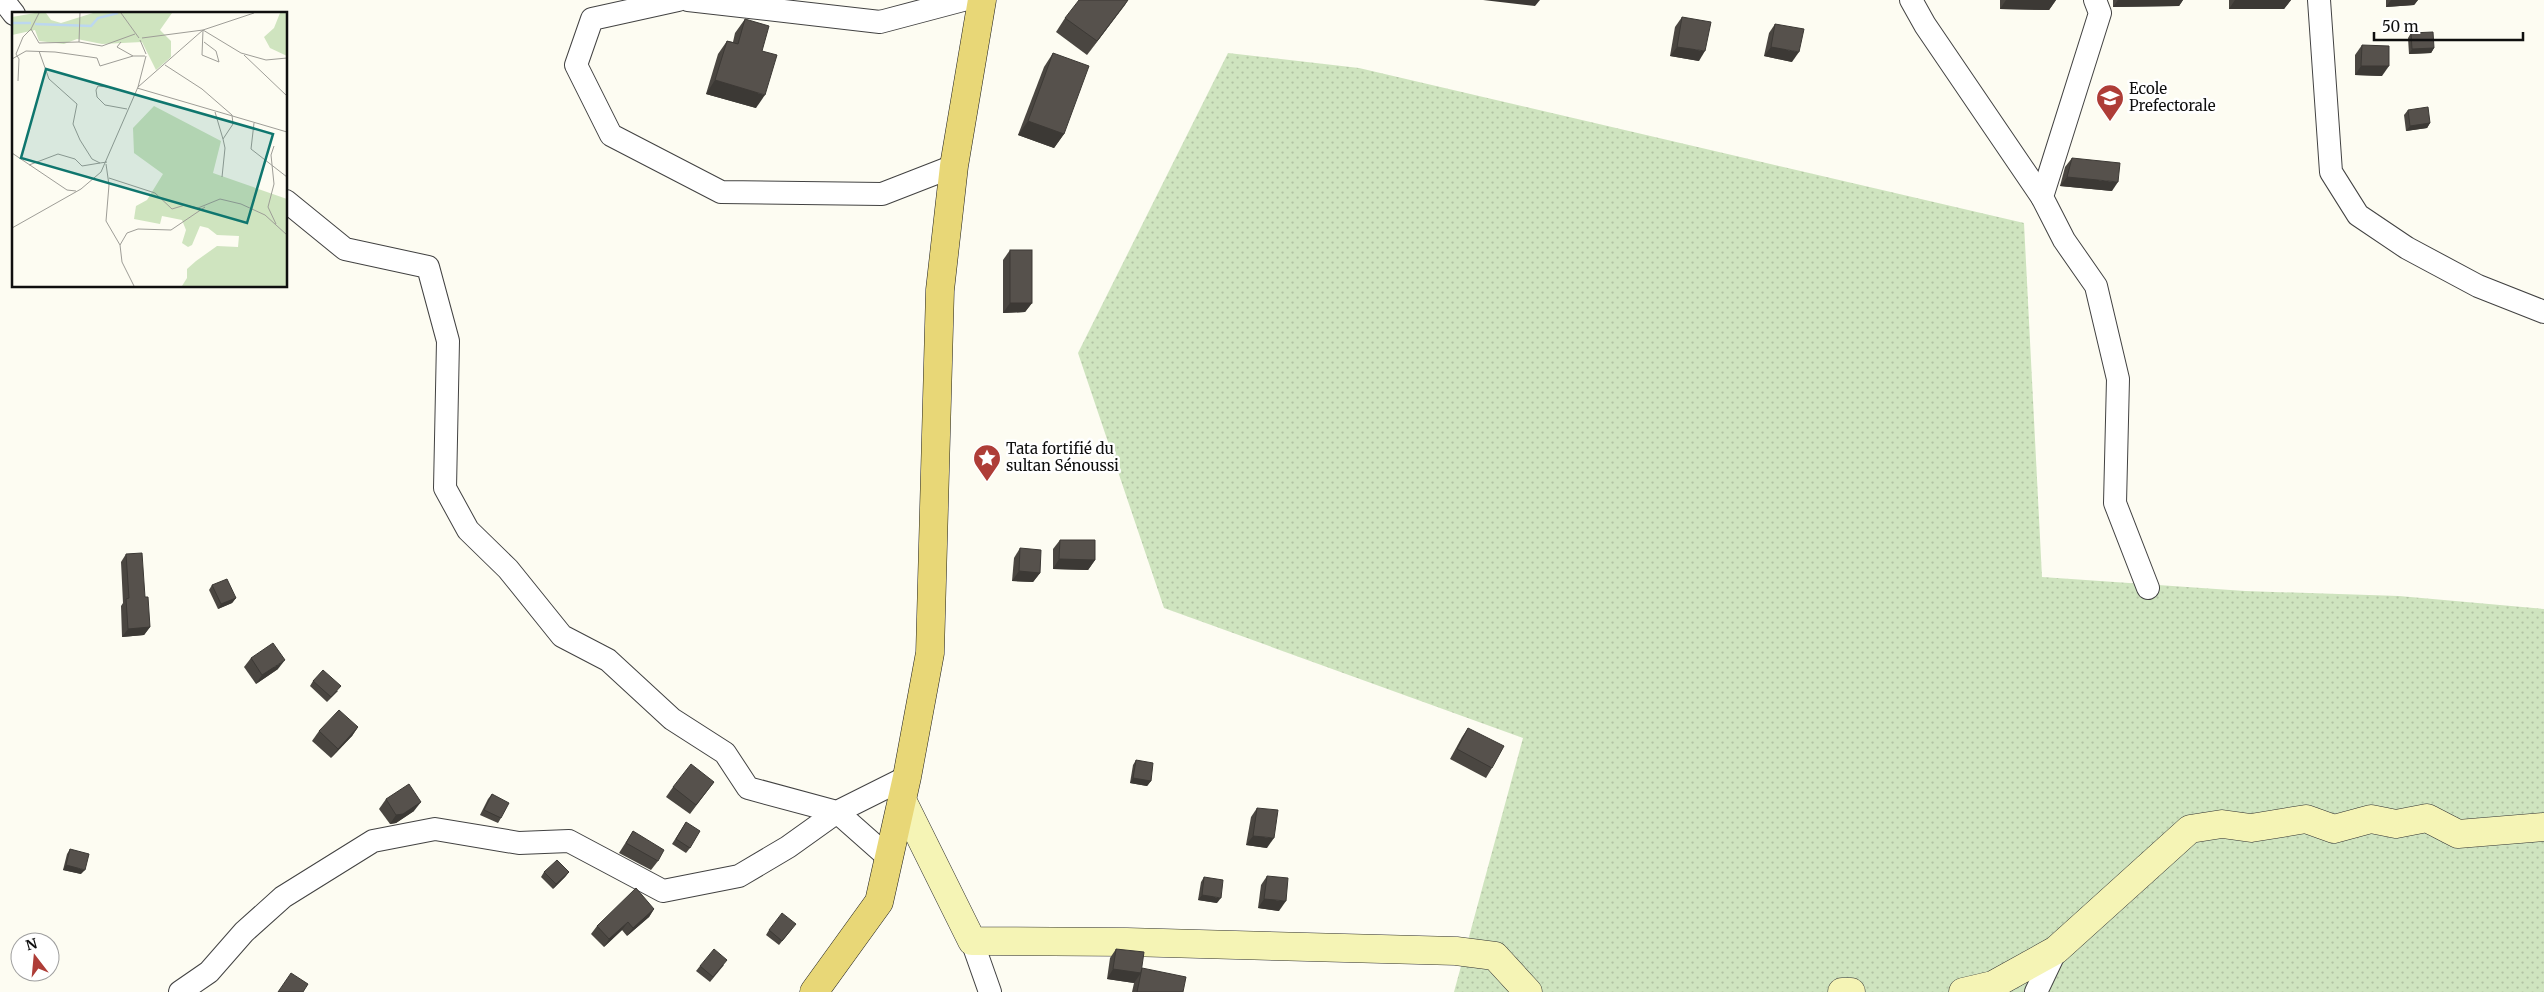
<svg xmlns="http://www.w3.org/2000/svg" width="2544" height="992" font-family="Merriweather,serif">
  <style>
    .grass { fill: url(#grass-dots) }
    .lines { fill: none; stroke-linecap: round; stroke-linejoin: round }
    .street-casing { stroke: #424242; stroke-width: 24 }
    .secondary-casing { stroke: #313131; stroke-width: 29 }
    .primary-casing { stroke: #202020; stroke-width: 29 }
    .street { stroke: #fff; stroke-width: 22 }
    .secondary { stroke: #f5f4b5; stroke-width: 28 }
    .primary { stroke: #e8d777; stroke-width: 28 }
    .wall { fill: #4a4641 }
    .shaded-wall { fill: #3c3935 }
    .building { fill: #56514c; stroke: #3c3935 }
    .labels { text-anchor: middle; stroke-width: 5; stroke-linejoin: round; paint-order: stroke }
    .poi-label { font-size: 15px; fill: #0f0f0f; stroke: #fff; text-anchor: start }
    .inset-river { fill: none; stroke: #bcd7ef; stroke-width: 2.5 }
    .inset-road { fill: none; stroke: #9e9d97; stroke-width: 1 }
    .view { fill: #0f766e; fill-opacity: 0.15; stroke: #0f766e; stroke-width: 2.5 }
    .inset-edge { fill: none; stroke: #0f0f0f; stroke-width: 2.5 }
  </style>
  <defs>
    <pattern id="grass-dots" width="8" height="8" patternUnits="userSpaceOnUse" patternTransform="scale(1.25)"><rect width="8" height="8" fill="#cfe4bf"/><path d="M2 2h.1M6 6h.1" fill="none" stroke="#b1c2a3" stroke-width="1.8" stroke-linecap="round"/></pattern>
  </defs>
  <rect width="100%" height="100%" fill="#fdfcf2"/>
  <!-- grass -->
  <path class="grass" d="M1228,53L1359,68L2024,223L2042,577L2245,591L2399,596L2544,609V992H1454L1523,738L1164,608L1078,353Z"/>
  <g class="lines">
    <!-- street casing -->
    <g class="street-casing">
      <g id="street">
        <path d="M3,0L14,14"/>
        <path d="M678,0L592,19L576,65L611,135L721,192L882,194L954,166"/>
        <path d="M688,0L880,22L963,0"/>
        <path d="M1911,0L1925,25L2042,197"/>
        <path d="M2095,0L2100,13L2042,197L2064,240L2096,286L2118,379L2115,503L2148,588"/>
        <path d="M2319,0L2331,172L2358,215L2407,248L2478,286L2544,312"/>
        <path d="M286,201L345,249L428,267L448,341L445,488L468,530L508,569L562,636L608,660L672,719L725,753L748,788L837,812L907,777"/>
        <path d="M972,941L990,992"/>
        <path d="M180,992L209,972L244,932L283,897L373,841L435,829L519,843L569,841L663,891L739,876L788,847L837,812L889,858"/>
        <path d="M2036,992L2056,950"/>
      </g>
    </g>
    <!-- secondary casing -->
    <g class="secondary-casing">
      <g id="secondary">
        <path d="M902,800L972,941L1127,942L1456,951L1495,956L1528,992"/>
        <path d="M1842,992H1851"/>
        <path d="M1963,992L1993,985L2056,950L2190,829L2222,824L2251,828L2306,819L2334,829L2371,819L2396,824L2427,818L2458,834L2544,827"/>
      </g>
    </g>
    <!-- primary casing -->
    <g class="primary-casing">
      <path id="primary" d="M814,992L879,902L907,777L930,653L940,290L954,166L982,0"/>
    </g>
    <!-- street -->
    <use href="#street" class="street"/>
    <!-- secondary -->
    <use href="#secondary" class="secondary"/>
    <!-- primary -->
    <use href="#primary" class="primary"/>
  </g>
  <!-- wall -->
  <g class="wall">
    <path d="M1128,0L1087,55L1056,32L1065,18Z"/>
    <path d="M2000,0H2056L2049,10L2000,9Z"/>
    <path d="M2113,0H2183L2179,6L2113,7Z"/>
    <path d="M2229,0H2291L2284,9H2229Z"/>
    <path d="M2386,0H2418L2414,5L2386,7Z"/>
    <path d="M1682,17L1699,61L1670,56L1675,27Z"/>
    <path d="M745,19L762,51L756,108L706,94L718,54L727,41L733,42L735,33Z"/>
    <path d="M1775,24L1792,62L1764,56L1769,33Z"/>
    <path d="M2411,33L2434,48L2431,53L2409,54L2408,38Z"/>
    <path d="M2362,45L2382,76L2355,75V55Z"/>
    <path d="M1053,53L1064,134L1054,148L1018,135L1044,67Z"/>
    <path d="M2408,110L2430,123L2427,128L2406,131L2404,115Z"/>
    <path d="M2072,158L2112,191L2060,186L2065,167Z"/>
    <path d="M1010,250L1032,303L1025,312L1003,313V260Z"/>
    <path d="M1060,540L1095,560L1088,570L1053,569V549Z"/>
    <path d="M1020,548L1040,573L1033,582L1012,581L1014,558Z"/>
    <path d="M126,554L145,597L150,627L144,635L122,637L121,606L123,603L121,562Z"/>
    <path d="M212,585L236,598L232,603L218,609L209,590Z"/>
    <path d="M251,658L278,669L256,684L244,667Z"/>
    <path d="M313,681L338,691L327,702L310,686Z"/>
    <path d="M358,727L352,736L331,758L312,741L319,731Z"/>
    <path d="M1468,728L1492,768L1486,778L1450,759L1462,737Z"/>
    <path d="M1136,760L1151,781L1147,786L1130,783L1133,765Z"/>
    <path d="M714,782L690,814L666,797L673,787Z"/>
    <path d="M492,794L501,818L498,823L480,815L488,799Z"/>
    <path d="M386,799L414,811L396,823L390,824L379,809Z"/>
    <path d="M1257,808L1267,848L1246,845L1251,817Z"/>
    <path d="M686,822L690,848L686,853L672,844Z"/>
    <path d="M633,831L658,861L651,870L619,853Z"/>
    <path d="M70,849L81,874L63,870L67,854Z"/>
    <path d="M544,872H569L565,877L553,889L541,877Z"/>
    <path d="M1267,876L1279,911L1258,908L1261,885Z"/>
    <path d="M1204,877L1217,903L1198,900L1201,882Z"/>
    <path d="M654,909L649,917L627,936L622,930L604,947L591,934L597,926Z"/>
    <path d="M792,929L779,945L766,935L769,930Z"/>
    <path d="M1116,949L1141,969L1183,992H1132L1134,983L1107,979L1110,958Z"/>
    <path d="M724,965L710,982L696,971L700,966Z"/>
  </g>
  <!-- shaded-wall -->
  <g class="shaded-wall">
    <path d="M1128,0L1125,5L1087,55L1097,41Z"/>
    <path d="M1483,0H1540L1535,6Z"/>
    <path d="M2006,0H2056L2049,10L2000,9Z"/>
    <path d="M2118,0H2183L2179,6L2113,7Z"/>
    <path d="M2235,0H2291L2284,9H2229Z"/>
    <path d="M2391,0H2418L2414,5L2386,7Z"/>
    <path d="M1677,47L1705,51L1699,61L1670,56Z"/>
    <path d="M1771,47L1799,52L1792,62L1764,56Z"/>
    <path d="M2434,48L2431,53L2409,54L2412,49Z"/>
    <path d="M2361,66H2389L2382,76L2355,75Z"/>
    <path d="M715,80L765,95L756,108L706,94Z"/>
    <path d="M1028,121L1064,134L1054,148L1018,135Z"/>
    <path d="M2430,123L2427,128L2406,131L2410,126Z"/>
    <path d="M2067,177L2118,182L2112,191L2060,186Z"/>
    <path d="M1010,303H1032L1025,312L1003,313Z"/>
    <path d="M1059,559L1095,560L1088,570L1053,569Z"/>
    <path d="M1019,571L1040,573L1033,582L1012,581Z"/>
    <path d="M236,598L232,603L218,609L221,604Z"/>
    <path d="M150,627L144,635L122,637L128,629Z"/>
    <path d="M285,660L278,669L256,684L262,675Z"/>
    <path d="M358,727L352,736L331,758L338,749Z"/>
    <path d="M1133,778L1151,781L1147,786L1130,783Z"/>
    <path d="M421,802L414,811L396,823L390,824L396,815Z"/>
    <path d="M1253,836L1274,838L1267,848L1246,845Z"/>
    <path d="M66,865L85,870L81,874L63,870Z"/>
    <path d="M569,872L565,877L553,889L556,884Z"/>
    <path d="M1202,895L1221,898L1217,903L1198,900Z"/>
    <path d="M1264,899L1286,901L1279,911L1258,908Z"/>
    <path d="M654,909L649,917L627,936L633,928Z"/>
    <path d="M628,922L622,930L604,947L609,939Z"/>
    <path d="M1113,969L1141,973L1134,983L1107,979Z"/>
  </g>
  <!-- building -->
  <g class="building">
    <path d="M1079,0H1128L1097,41L1065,18Z"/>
    <path d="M1682,17L1711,22L1705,51L1677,47Z"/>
    <path d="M745,19L769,26L762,51L777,55L765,95L715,80L727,41L738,44Z"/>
    <path d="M1775,24L1804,29L1799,52L1771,47Z"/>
    <path d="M2433,32L2434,48L2412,49L2411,33Z"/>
    <path d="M2362,45L2389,46V66H2361Z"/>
    <path d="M1053,53L1089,66L1064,134L1028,121Z"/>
    <path d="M2428,107L2430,123L2410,126L2408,110Z"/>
    <path d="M2072,158L2120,163L2118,182L2067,177Z"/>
    <rect x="1010" y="250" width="22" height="53"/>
    <path d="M1060,540H1095V560L1059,559Z"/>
    <path d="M1020,548L1041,550L1040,573L1019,571Z"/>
    <path d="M142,553L145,597H148L150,627L128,629L126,599L129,598L126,554Z"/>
    <path d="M227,579L236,598L221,604L212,585Z"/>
    <path d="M273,643L285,660L262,675L251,658Z"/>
    <path d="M323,670L341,686L331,697L313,681Z"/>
    <path d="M339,710L358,727L338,749L319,731Z"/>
    <path d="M1468,728L1504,746L1492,768L1457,749Z"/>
    <path d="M1136,760L1153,763L1151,781L1133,778Z"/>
    <path d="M691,764L714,782L696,805L673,787Z"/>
    <path d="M409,784L421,802L403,814L396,815L386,799Z"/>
    <path d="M492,794L509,803L501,818L484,810Z"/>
    <path d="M1257,808L1278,810L1274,838L1253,836Z"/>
    <path d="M686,822L700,831L690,848L676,839Z"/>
    <path d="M633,831L664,850L658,861L626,843Z"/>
    <path d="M70,849L89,854L85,870L66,865Z"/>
    <path d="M557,860L569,872L556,884L544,872Z"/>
    <path d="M1267,876L1288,878L1286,901L1264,899Z"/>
    <path d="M1204,877L1223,880L1221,898L1202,895Z"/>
    <path d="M636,888L654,909L633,928L628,922L609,939L597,926Z"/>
    <path d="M782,913L796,924L782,941L769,930Z"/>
    <path d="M714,949L727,960L713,977L700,966Z"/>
    <path d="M1116,949L1144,952L1141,973L1113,969Z"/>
    <path d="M1142,968L1186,977L1183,992H1137Z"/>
    <path d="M291,973L308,984L303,992H278Z"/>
  </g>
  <!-- icons -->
  <defs>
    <g id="school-pin" transform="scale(1.4375)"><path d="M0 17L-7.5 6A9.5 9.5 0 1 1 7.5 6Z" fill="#ae3d37" stroke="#fff"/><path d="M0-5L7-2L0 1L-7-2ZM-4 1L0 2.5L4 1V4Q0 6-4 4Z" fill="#fff"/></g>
    <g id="sight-pin" transform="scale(1.4375)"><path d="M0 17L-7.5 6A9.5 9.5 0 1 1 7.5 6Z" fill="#ae3d37" stroke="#fff"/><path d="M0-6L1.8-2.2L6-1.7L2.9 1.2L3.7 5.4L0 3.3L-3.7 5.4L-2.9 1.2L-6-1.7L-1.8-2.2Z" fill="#fff"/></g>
  </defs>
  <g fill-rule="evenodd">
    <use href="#school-pin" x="2110" y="98"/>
    <use href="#sight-pin" x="987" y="458"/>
  </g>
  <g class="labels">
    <!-- poi labels -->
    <g class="poi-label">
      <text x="2129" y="94">Ecole<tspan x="2129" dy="17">Prefectorale</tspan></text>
      <text x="1006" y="454">Tata fortifié du<tspan x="1006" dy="17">sultan Sénoussi</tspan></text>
    </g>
  </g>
  <!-- overview -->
  <g transform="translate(12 12)">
    <rect width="275" height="275" fill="#fdfcf2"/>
    <path d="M23,1H34L39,8L49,11L81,1H160L148,18L159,29V45L144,58L130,30L90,32L65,27L52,32L27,29L23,18L0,23V5ZM268,1H275V44L258,36L252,25L262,16ZM142,94L209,129L201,161L275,187V274H170L175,266V257L184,249L205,234L226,235L227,224L205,223L196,216L188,214L180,233L176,235L170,231L174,218L170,208L150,204L148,212L122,207L124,194L135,188L151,162L122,141L121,116Z" fill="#cfe4bf"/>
    <path class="inset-river" d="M0,11H19M23,12L79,14L86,6L106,1"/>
    <path class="inset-road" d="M27,1L19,17L27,31L67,30L90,34L123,22M109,1L127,26M191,18L229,41L254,48L275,46M191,18L190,43L207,50L204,39L192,30M130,26L191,18L242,1M128,28L134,42M67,30L68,1M109,30L105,35L121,44H133M27,39L37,67L65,92L61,112L68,128L80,147L88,151L95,150M232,43L275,84M0,47L14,39L43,40L85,46L88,54L121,44M153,53L190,77L220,103L221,112L211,127L213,136L210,165M6,69L7,47L4,42L11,25L19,17M126,75L191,18M125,76L275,120M115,97L93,93L85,85L84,78L86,74L95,75L122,82M203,100L211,127M242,111L239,137L275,165M262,134L259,143L262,172L256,195L264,212M0,141L55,178L64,179M94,152L97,173L94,209L108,233L110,250L122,274M17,153L46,142L63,147L70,154L88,151M97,166L143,181L160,197L173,193L186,196L208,187L229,192L253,203L275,223M0,216L69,177L89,160L126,75L134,44M108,233L115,221L126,217L159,218L193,195"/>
    <path class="view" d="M34,57L261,122L235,211L9,146Z"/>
    <rect width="275" height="275" class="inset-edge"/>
  </g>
  <!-- north arrow -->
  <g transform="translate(35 957) rotate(344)"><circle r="24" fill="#ffffff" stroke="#9f9f9f"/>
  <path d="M0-4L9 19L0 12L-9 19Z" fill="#ae3d37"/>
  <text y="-8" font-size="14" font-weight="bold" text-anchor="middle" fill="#0f0f0f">N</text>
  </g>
  <!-- scale -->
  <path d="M2374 32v8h149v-8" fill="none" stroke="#0f0f0f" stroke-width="2.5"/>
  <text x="2382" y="32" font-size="15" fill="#0f0f0f" stroke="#ffffff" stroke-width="4" paint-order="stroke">50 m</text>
</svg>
